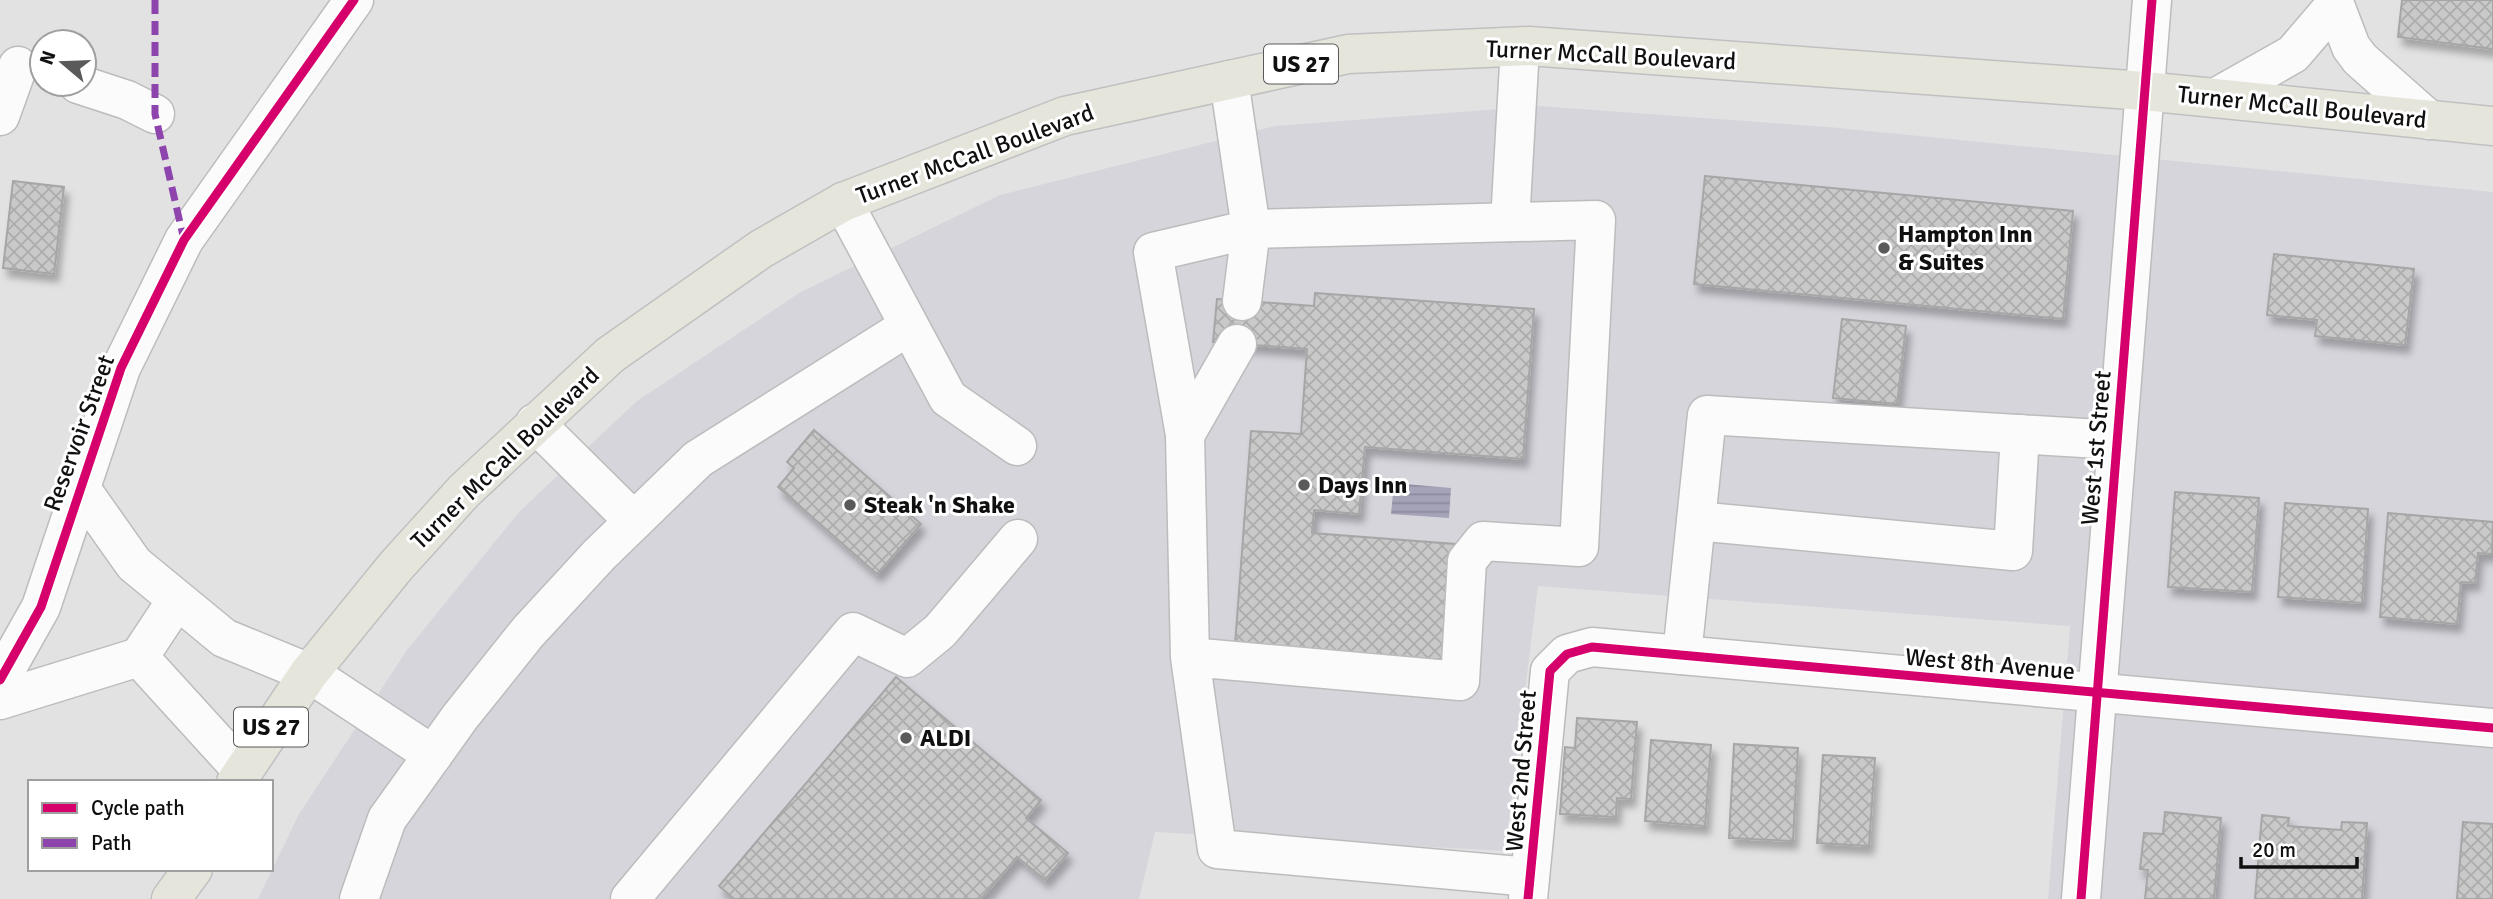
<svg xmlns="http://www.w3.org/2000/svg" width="2493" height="899" font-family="Signika,sans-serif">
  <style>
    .built { fill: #d6d5dc }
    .water { fill: url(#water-rules) }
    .building { fill: url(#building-cross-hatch); stroke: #a6a6a7; stroke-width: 2; filter: url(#shadow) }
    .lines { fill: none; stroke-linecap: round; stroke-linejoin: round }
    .minor-casing { stroke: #bcbcbc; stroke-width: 41 }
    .major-casing { stroke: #c0c0c0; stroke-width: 41 }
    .minor { stroke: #fbfbfb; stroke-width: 38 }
    .major { stroke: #e6e5db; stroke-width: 38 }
    .quiet { stroke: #8e44ad; stroke-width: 7; stroke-dasharray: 14 7; stroke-linecap: butt }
    .cycleway-casing { stroke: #fff; stroke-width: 13 }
    .cycleway { stroke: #d6006c; stroke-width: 9 }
    .poi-dot { fill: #5a5a5a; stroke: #fff; stroke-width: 2.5 }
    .labels { text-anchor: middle; stroke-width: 6; stroke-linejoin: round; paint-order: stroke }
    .shield { fill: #fff; stroke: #585858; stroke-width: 2 }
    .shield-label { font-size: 23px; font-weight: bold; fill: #101011 }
    .street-label { font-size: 24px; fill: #101011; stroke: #fff }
    .poi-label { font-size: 24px; font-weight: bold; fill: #101011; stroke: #fff; text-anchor: start }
  </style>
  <defs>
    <pattern id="water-rules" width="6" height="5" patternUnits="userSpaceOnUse" patternTransform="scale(1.75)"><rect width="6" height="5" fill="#a4a3b8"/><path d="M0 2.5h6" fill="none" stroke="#8c8b9d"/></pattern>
    <pattern id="building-cross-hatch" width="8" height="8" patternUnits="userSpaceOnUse" patternTransform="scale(1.75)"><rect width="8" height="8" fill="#c9c9ca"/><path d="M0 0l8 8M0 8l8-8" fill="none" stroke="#acacac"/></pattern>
    <filter id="shadow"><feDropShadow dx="4.5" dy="8" stdDeviation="3.5" flood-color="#0004"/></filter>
  </defs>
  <rect width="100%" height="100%" fill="#e2e2e3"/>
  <!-- built -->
  <path class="built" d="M1538,106L1828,127L2493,192V899H2048L2070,626L1538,586L1505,851L1155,832L1139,899H258L299,814L407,650L520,511L637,401L799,293L1000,195L1275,126Z"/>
  <!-- water -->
  <path class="water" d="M1394,483L1451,488L1449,518L1391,514Z"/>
  <!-- building -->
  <g class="building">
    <path d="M2402,0H2493V49L2398,37Z"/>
    <path d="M1705,176L2073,211L2063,319L1694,284Z"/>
    <path d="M13,181L64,187L54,274L3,268Z"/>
    <path d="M2274,254L2414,269L2405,345L2315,336L2317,320L2267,315Z"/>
    <path d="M1315,293L1534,309L1523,459L1365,447L1359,514L1314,510L1312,533L1455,544L1446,660L1235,645L1251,431L1301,434L1307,349L1213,342L1217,299L1314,306Z"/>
    <path d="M1842,319L1906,326L1897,404L1833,398Z"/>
    <path d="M814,430L921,524L877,574L778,487L794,468L787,462Z"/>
    <path d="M2175,492L2259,498L2252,592L2168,587Z"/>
    <path d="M2285,503L2368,509L2362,603L2278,597Z"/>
    <path d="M2388,513L2493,522L2492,554L2478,553L2475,583L2461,582L2457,624L2380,617Z"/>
    <path d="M896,677L1041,800L1026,818L1068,853L1045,880L1017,857L981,899H734L719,886Z"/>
    <path d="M1577,718L1637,722L1631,799L1617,798L1616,817L1560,814L1565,747L1575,748Z"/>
    <path d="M1651,740L1711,745L1705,826L1645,821Z"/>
    <path d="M1734,744L1798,748L1793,841L1729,838Z"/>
    <path d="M1823,755L1875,758L1869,846L1817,843Z"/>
    <path d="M2165,812L2221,818L2214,899H2145L2148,870L2140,869L2144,833L2163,834Z"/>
    <path d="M2262,815L2289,818L2288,826L2341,830L2342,822L2367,823L2362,899H2255Z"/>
    <path d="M2463,822L2493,824V899H2457Z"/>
  </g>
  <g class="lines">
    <!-- minor casing -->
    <g class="minor-casing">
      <g id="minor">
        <path d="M1229,80L1251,229L1242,301"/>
        <path d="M78,84L127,100L155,114"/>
        <path d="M2215,98L2293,54L2335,5L2351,47L2360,59L2429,120"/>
        <path d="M0,116L18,66"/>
        <path d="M843,202L948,398L1017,446"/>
        <path d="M1510,222L1520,47"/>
        <path d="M535,423L634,521"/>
        <path d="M1185,435L1237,344"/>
        <path d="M79,486L134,564L224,638L309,673L433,755"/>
        <path d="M1696,521L2013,551L2020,434"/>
        <path d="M176,601L139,657L241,769"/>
        <path d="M1682,655L1707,415L2116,440"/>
        <path d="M1190,657L1460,681L1467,561L1483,541L1579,547L1596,220L1251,229L1153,252L1185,435L1190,657L1217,849L1530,877"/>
        <path d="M0,680L41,607L121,368L184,240L354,0"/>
        <path d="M0,700L139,657"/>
        <path d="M359,899L387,819L460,717L528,632L599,555L698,459L909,326"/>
        <path d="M630,899L853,632L907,658L940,631L1018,539"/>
        <path d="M1528,899L1550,671L1567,654L1592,647L2493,728"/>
        <path d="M2081,899L2152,0"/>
      </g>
    </g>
    <!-- major casing -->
    <g class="major-casing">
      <g id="major">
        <path d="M236,782L309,673L396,566L464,491L610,355L761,249L843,202L1065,116L1348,54L1529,46L2144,91L2493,126"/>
        <path d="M171,899L193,869"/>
      </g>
    </g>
    <!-- minor -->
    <use href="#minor" class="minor"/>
    <!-- major -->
    <use href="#major" class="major"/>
    <!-- quiet -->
    <path class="quiet" d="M155,0V114L184,240"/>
    <!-- cycleway casing -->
    <g class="cycleway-casing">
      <g id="cycleway">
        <path d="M0,680L41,607L121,368L184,240L354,0"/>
        <path d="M1528,899L1550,671L1567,654L1592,647L2493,728"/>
        <path d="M2081,899L2152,0"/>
      </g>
    </g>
    <!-- cycleway -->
    <use href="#cycleway" class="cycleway"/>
  </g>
  <!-- markers -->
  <g class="poi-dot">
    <circle cx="1884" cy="248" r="7"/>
    <circle cx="1304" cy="485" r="7"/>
    <circle cx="850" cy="505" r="7"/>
    <circle cx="906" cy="738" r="7"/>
  </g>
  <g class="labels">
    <!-- shield labels -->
    <g class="shield">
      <rect x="1264" y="44.5" width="74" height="39" rx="5"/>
      <rect x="234" y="707.5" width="74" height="39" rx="5"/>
    </g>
    <g class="shield-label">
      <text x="1301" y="72">US 27</text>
      <text x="271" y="735">US 27</text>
    </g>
    <!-- street labels -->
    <g class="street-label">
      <text transform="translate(1611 55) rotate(3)" y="8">Turner McCall Boulevard</text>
      <text transform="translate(2302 107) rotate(6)" y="8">Turner McCall Boulevard</text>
      <text transform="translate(975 154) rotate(-20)" y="8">Turner McCall Boulevard</text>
      <text transform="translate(79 433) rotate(-70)" y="8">Reservoir Street</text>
      <text transform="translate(2096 448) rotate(-85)" y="8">West 1st Street</text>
      <text transform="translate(505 458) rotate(-44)" y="8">Turner McCall Boulevard</text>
      <text transform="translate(1990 664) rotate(5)" y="8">West 8th Avenue</text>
      <text transform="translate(1521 771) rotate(-85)" y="8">West 2nd Street</text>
    </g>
    <!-- poi labels -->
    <g class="poi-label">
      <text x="1898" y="242">Hampton Inn<tspan x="1898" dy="28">&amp; Suites</tspan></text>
      <text x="1318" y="493">Days Inn</text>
      <text x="864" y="513">Steak 'n Shake</text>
      <text x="920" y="746">ALDI</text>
    </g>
  </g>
  <!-- legend -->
  <rect x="28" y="780" width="245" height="91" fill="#ffffff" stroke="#9f9fa0" stroke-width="2"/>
  <rect x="42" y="803" width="35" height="10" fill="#d6006c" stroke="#9f9fa0" stroke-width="2"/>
  <text x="91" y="815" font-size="21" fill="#101011">Cycle path</text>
  <rect x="42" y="838" width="35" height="10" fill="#8e44ad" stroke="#9f9fa0" stroke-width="2"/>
  <text x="91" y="850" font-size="21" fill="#101011">Path</text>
  <!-- north arrow -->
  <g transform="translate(63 63) rotate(289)"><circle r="33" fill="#ffffff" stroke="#9f9fa0" stroke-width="2"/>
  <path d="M0-5L12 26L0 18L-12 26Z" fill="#5a5a5a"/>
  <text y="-10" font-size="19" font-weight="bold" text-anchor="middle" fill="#101011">N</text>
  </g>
  <!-- scale -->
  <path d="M2241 857v10h116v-10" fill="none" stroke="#101011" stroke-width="3.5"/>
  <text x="2252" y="857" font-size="21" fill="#101011" stroke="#ffffff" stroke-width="5" paint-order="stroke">20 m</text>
</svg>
